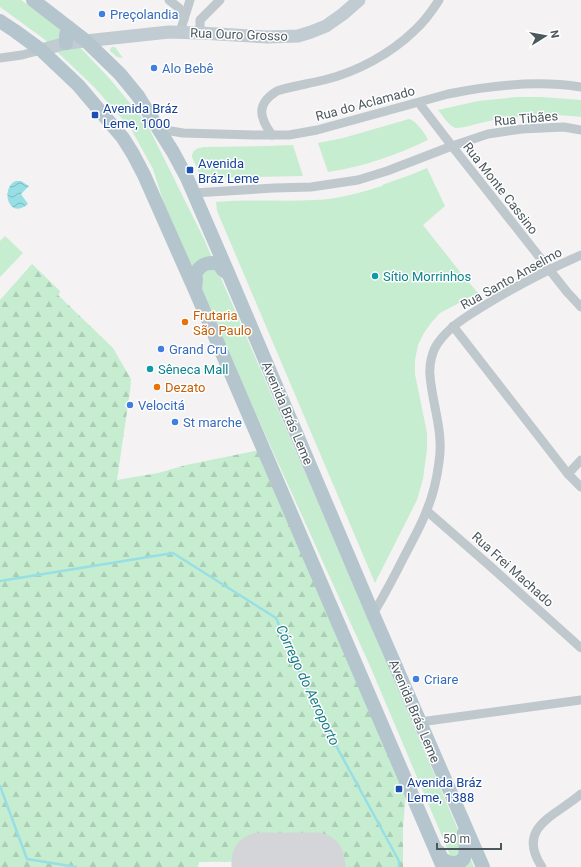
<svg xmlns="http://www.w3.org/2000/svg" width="581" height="867" font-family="Roboto,sans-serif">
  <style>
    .forest { fill: url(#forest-firs) }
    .park { fill: #c6edd0 }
    .water { fill: url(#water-waves) }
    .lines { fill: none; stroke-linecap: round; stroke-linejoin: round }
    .stream { stroke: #97dfe5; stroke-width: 2.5 }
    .runway { stroke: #d4d5d8; stroke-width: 57 }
    .street { stroke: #bfc8cd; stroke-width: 9 }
    .secondary { stroke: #c0cbd2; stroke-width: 13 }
    .primary { stroke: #b5c5ce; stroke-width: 14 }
    .shop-dot { fill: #3f7fe0; stroke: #fff; stroke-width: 1.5 }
    .transit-dot { fill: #1a4fb4; stroke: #fff; stroke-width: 1.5 }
    .culture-dot { fill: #0f9aa8; stroke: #fff; stroke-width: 1.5 }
    .food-dot { fill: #e8710a; stroke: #fff; stroke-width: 1.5 }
    .labels { text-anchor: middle; stroke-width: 3; stroke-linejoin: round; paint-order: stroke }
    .shop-label { font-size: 13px; fill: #366cbe; stroke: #fff; text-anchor: start }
    .street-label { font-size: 13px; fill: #4b585e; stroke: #fff }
    .transit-label { font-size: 13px; fill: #164399; stroke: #fff; text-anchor: start }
    .culture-label { font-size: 13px; fill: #0d838f; stroke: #fff; text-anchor: start }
    .food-label { font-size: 13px; fill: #c56008; stroke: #fff; text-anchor: start }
    .water-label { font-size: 14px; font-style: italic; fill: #177d86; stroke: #fff }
  </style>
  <defs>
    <pattern id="forest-firs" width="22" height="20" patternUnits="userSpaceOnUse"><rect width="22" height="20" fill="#c6edd0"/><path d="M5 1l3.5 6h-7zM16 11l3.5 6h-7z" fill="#accdb5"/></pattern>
    <pattern id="water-waves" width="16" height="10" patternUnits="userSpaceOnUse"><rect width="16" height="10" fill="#97dfe5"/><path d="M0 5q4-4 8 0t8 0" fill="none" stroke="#7db8bd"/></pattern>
  </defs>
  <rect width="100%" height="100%" fill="#f4f2f3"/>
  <!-- forest -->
  <path class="forest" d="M32,264L60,291L58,295L113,348L131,379L130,391L117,480L158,473L186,465L260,450L406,793L403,827V867H317L316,861L199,862L198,867H0V300Z"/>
  <!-- park -->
  <g class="park">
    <path d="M0,0H21L59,25L110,79L147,124L204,239L311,486L474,867H455L370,666L227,350L166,210L153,169L131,129L95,88L44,39L0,7Z"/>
    <path d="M112,47H115L123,58L117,57L110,51V49Z"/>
    <path d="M516,97H542L581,100V117C554,113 516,116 489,121C478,123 466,128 455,128C448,125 443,116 438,110L478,101Z"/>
    <path d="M409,119C415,120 426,134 428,140C396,155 363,167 328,172L318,143L343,138Z"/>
    <path d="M293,145L303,176L202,178L201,177L192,157C192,150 197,148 204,147L267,146Z"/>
    <path d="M427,168L445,206L423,225L461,273L478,293L440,313L431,323L424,333L418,345L415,360V374L427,433V449L423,479L417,500L375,583L217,211L216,202C249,199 282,202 315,200C338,199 360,193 382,186V185L413,174Z"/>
    <path d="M5,236L23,253L0,277V241Z"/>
  </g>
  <!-- water -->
  <path class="water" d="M16,181H21L29,186L21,194L28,204C8,221 0,187 16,181Z"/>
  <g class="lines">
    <!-- stream -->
    <g class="stream">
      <path d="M0,581L173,553L276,618L316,709L399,861V867"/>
      <path d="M0,786L27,859L76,867"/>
    </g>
    <!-- runway -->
    <path class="runway" d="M260,867V861H316L317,867"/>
    <!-- street -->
    <g class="street">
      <path d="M169,0L179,8L184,19"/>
      <path d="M180,32L190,0"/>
      <path d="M200,33V20L220,0"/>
      <path d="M0,58L22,55L41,50"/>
      <path d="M419,103L452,146L567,292L581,307"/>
      <path d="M156,124L171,131L183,133L254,135H289L317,130L448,94C492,85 537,80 581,87"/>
      <path d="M272,135C259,117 256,104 277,91C292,86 308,84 324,80C357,72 390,54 414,31C424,22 432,11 439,0"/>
      <path d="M194,193L274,188L311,187L358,180L387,171L452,146L488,134L522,129L564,127L581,130"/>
      <path d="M453,326L568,474L581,487"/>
      <path d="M568,474L581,460"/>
      <path d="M427,511L490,566L581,648"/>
      <path d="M373,614C385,594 396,573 406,553C413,539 421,526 426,512C433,496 437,478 439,462C444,432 432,404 430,375C429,365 432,351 438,343C449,327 466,317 482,307C514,287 547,270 581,255"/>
      <path d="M420,722L581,700"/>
      <path d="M542,867C515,827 556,816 581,794"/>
    </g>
    <!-- secondary -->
    <path class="secondary" d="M41,50L63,44L76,42L169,32L200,33L267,37L298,36L311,32L326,26L343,14L359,0"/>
    <!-- primary -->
    <g class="primary">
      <path d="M33,0L86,41L120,74L138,96L173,152L187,178L229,275L373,614L483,867"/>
      <path d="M0,21L15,31L41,50L78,85L106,118L123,138L133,154L144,175L195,290L443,867"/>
      <path d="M66,43V36L68,27"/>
      <path d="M195,289L196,279L195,274C201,264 208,261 219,264L223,270L227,273"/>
      <path d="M439,852C440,855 441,858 444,860C451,865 463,864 465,855C467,848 465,840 464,833"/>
    </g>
  </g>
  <!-- markers -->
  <g class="shop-dot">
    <circle cx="102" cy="14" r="4"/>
    <circle cx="154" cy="68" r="4"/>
    <circle cx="161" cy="349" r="4"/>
    <circle cx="130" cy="405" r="4"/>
    <circle cx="175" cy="422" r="4"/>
    <circle cx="416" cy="679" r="4"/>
  </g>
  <g class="transit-dot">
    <rect x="91" y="111" width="8" height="8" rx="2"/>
    <rect x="186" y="166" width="8" height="8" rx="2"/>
    <rect x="395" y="785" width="8" height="8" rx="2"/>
  </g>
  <g class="culture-dot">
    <circle cx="375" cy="276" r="4"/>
    <circle cx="150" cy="369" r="4"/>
  </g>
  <g class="food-dot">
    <circle cx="185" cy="322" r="4"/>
    <circle cx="157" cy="387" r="4"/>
  </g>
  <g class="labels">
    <!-- shop labels -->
    <g class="shop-label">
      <text x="110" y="19">Preçolandia</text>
      <text x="162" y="73">Alo Bebê</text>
      <text x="169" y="354">Grand Cru</text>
      <text x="138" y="410">Velocitá</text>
      <text x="183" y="427">St marche</text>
      <text x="424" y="684">Criare</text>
    </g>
    <!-- street labels -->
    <g class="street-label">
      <text transform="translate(239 34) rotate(2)" y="5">Rua Ouro Grosso</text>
      <text transform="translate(365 103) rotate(-15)" y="5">Rua do Aclamado</text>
      <text transform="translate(526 118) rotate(-5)" y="5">Rua Tibães</text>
      <text transform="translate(501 188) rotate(52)" y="5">Rua Monte Cassino</text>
      <text transform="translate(511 278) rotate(-29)" y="5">Rua Santo Anselmo</text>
      <text transform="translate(288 413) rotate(67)" y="5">Avenida Brás Leme</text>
      <text transform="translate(513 569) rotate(42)" y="5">Rua Frei Machado</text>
      <text transform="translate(415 711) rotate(67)" y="5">Avenida Brás Leme</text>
    </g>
    <!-- transit labels -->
    <g class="transit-label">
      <text x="103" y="113">Avenida Bráz<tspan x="103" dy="15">Leme, 1000</tspan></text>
      <text x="198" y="168">Avenida<tspan x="198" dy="15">Bráz Leme</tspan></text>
      <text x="407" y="787">Avenida Bráz<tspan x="407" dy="15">Leme, 1388</tspan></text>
    </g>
    <!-- culture labels -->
    <g class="culture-label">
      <text x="383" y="281">Sítio Morrinhos</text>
      <text x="158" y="374">Sêneca Mall</text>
    </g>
    <!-- food labels -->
    <g class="food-label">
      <text x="193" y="320">Frutaria<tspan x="193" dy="15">São Paulo</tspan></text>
      <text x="165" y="392">Dezato</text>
    </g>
    <!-- water labels -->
    <g class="water-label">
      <text transform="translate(308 685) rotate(65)" y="5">Córrego do Aeroporto</text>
    </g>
  </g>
  <!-- north arrow -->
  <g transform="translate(545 36) rotate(79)" stroke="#ffffff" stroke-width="3" paint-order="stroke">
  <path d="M0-3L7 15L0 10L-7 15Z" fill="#4b585e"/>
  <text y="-6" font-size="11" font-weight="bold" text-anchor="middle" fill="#4b585e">N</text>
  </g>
  <!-- scale -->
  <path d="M437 843v6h64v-6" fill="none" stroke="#4b585e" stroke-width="2"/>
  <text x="443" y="843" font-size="12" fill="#4b585e" stroke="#ffffff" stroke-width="3" paint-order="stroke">50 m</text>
</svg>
